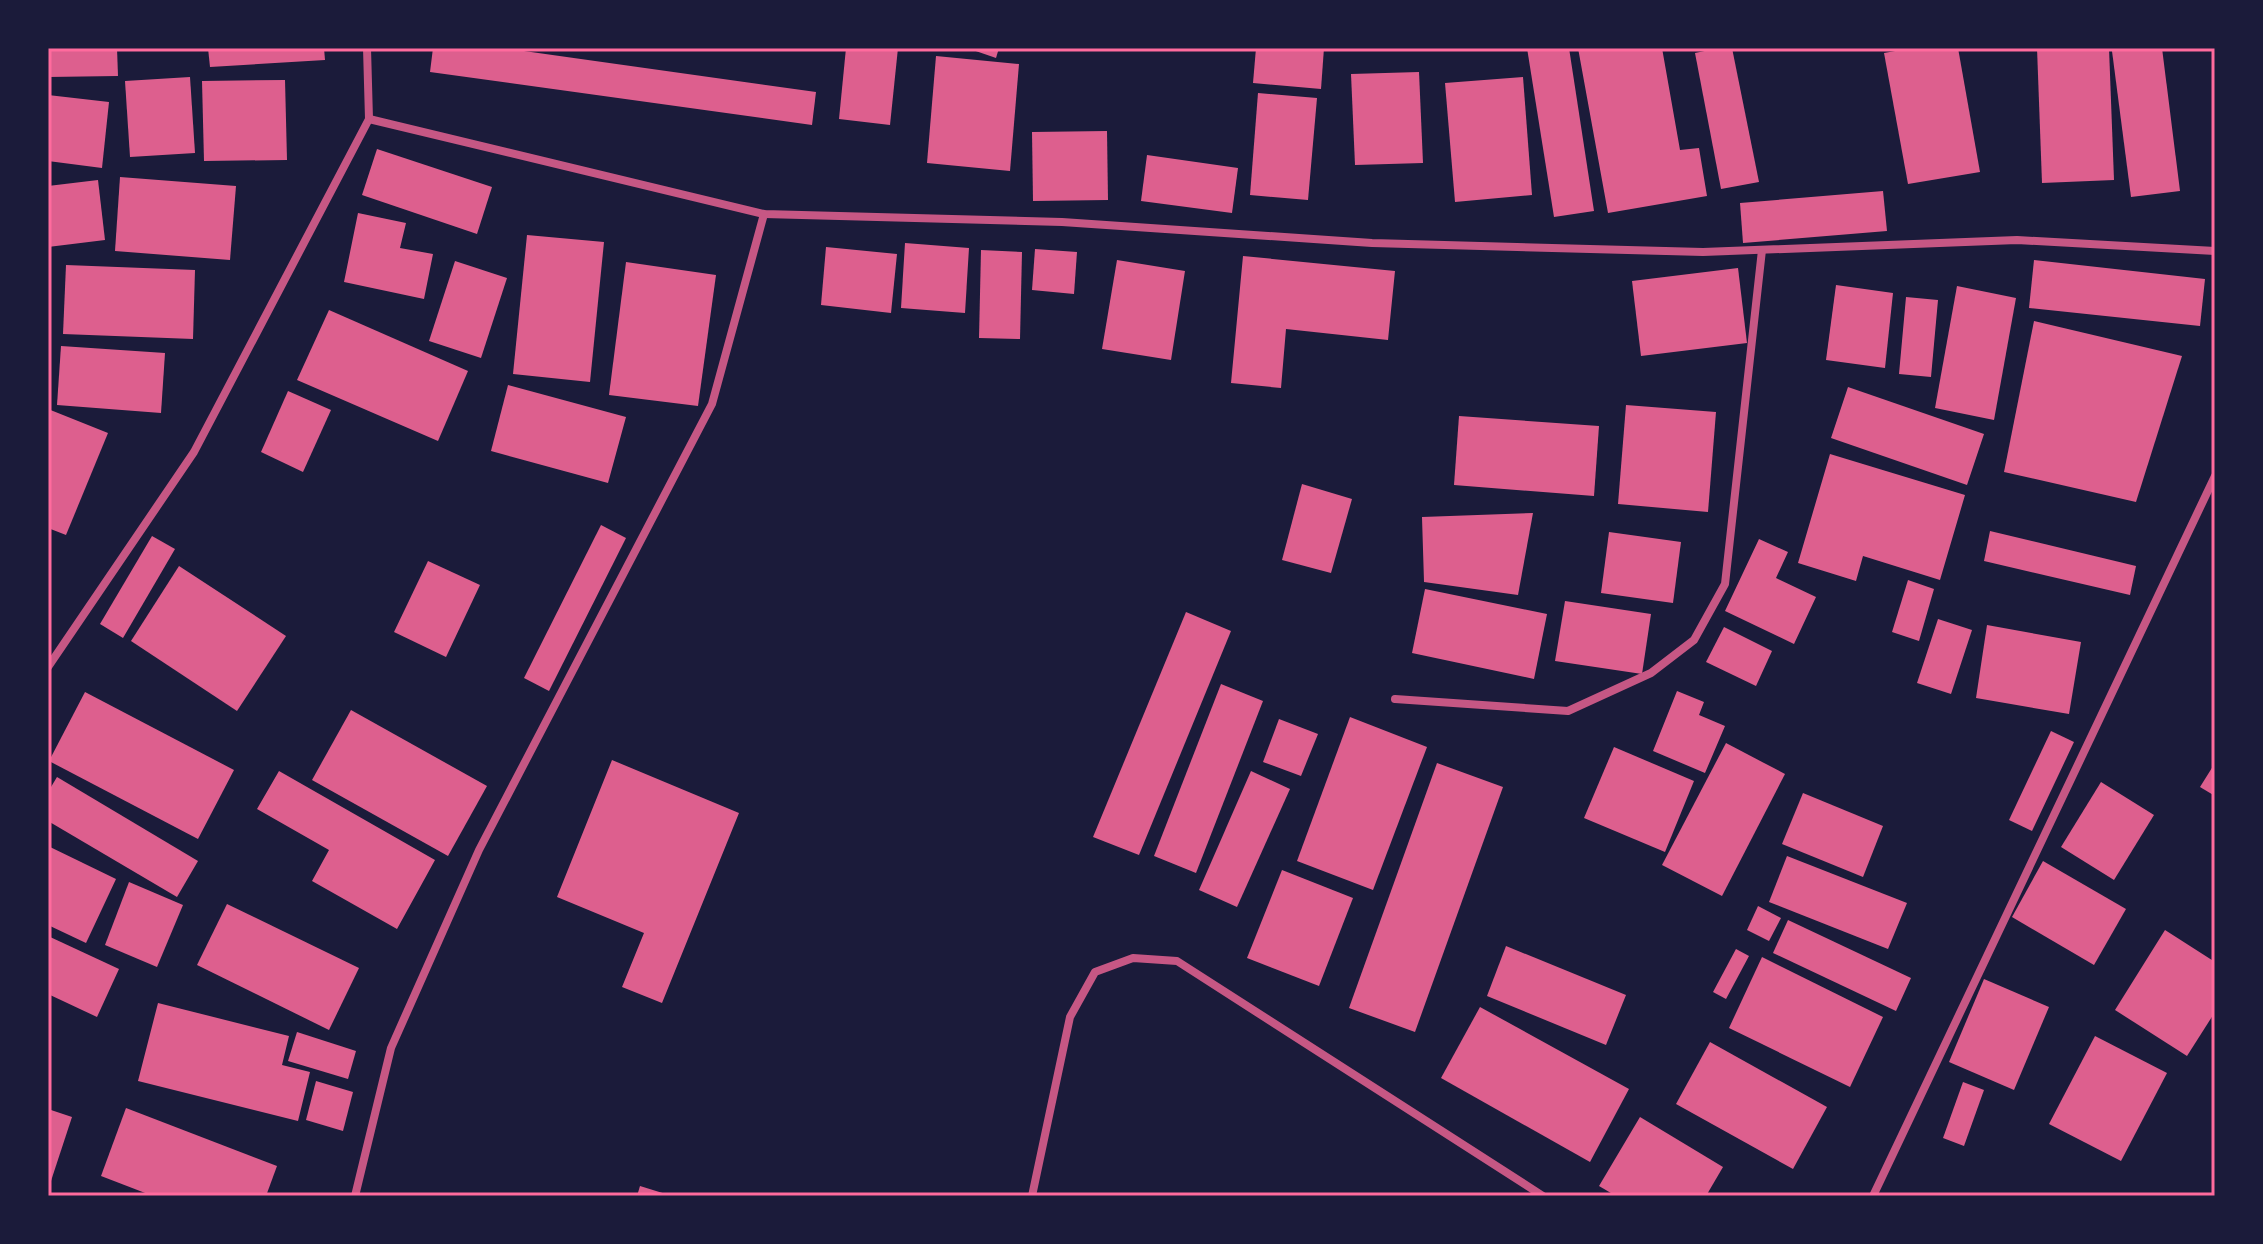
<svg xmlns="http://www.w3.org/2000/svg" width="2263" height="1244" font-family="Montserrat,sans-serif">
  <style>
    .building { fill: #dd5f8e }
    .lines { fill: none; stroke-linecap: round; stroke-linejoin: round }
    .minor { stroke: #c65784; stroke-width: 8 }
    .neatline { fill: none; stroke: #ff6b9d; stroke-width: 3 }
  </style>
  <rect width="100%" height="100%" fill="#1b1b3a"/>
  <!-- building -->
  <g class="building">
    <path d="M48,48H117L118,76L48,77Z"/>
    <path d="M208,48H324L325,60L210,67Z"/>
    <path d="M433,48H503L816,92L812,125L430,72Z"/>
    <path d="M846,48H898L890,125L839,119Z"/>
    <path d="M967,48H999L996,58Z"/>
    <path d="M1256,48H1324L1321,89L1253,83Z"/>
    <path d="M1527,48H1569L1594,211L1554,217Z"/>
    <path d="M1578,48H1662L1680,150L1699,148L1707,196L1608,213Z"/>
    <path d="M1719,48H1732L1759,182L1721,189L1695,53Z"/>
    <path d="M1912,48H1958L1980,172L1908,184L1884,53Z"/>
    <path d="M2037,48H2109L2114,180L2042,183Z"/>
    <path d="M2135,48H2162L2180,191L2131,197L2112,51Z"/>
    <path d="M936,56L1019,64L1010,171L927,163Z"/>
    <path d="M1419,72L1423,163L1355,165L1351,74Z"/>
    <path d="M190,77L195,153L130,157L125,81Z"/>
    <path d="M1523,77L1532,195L1455,202L1445,83Z"/>
    <path d="M285,80L287,160L204,161L202,81Z"/>
    <path d="M1258,93L1317,98L1308,200L1250,195Z"/>
    <path d="M48,95L109,102L102,168L48,161Z"/>
    <path d="M1107,131L1108,200L1033,201L1032,132Z"/>
    <path d="M377,149L492,187L477,234L362,195Z"/>
    <path d="M1147,155L1238,168L1232,213L1141,201Z"/>
    <path d="M120,177L236,186L230,260L115,251Z"/>
    <path d="M98,180L105,240L48,247V186Z"/>
    <path d="M1883,191L1887,231L1743,243L1740,203Z"/>
    <path d="M358,213L406,223L400,248L433,254L424,299L344,282Z"/>
    <path d="M527,235L604,242L590,382L513,374Z"/>
    <path d="M905,243L969,248L965,313L901,308Z"/>
    <path d="M826,247L897,254L891,313L821,305Z"/>
    <path d="M1035,249L1077,252L1074,294L1032,290Z"/>
    <path d="M981,250L1022,252L1020,339L979,338Z"/>
    <path d="M1243,256L1395,271L1388,340L1286,329L1281,388L1231,383Z"/>
    <path d="M1117,260L1185,271L1171,360L1102,349Z"/>
    <path d="M2034,260L2205,279L2200,326L2029,308Z"/>
    <path d="M455,261L507,278L481,358L429,341Z"/>
    <path d="M626,262L716,275L698,406L609,395Z"/>
    <path d="M66,265L195,270L193,339L63,334Z"/>
    <path d="M1738,268L1747,343L1641,356L1632,281Z"/>
    <path d="M1836,285L1893,293L1885,368L1826,360Z"/>
    <path d="M1957,286L2016,298L1994,420L1935,408Z"/>
    <path d="M1906,297L1938,300L1931,377L1899,374Z"/>
    <path d="M329,310L468,371L438,441L297,380Z"/>
    <path d="M2034,321L2182,356L2136,502L2004,472Z"/>
    <path d="M61,346L165,353L161,413L57,405Z"/>
    <path d="M508,385L626,417L608,483L491,451Z"/>
    <path d="M1848,387L1984,434L1967,485L1831,438Z"/>
    <path d="M288,391L331,410L303,472L261,452Z"/>
    <path d="M1626,405L1716,412L1708,512L1618,504Z"/>
    <path d="M48,409L108,433L66,535L48,528Z"/>
    <path d="M1459,416L1599,426L1594,496L1454,485Z"/>
    <path d="M1830,454L1965,495L1940,580L1863,556L1856,581L1798,563Z"/>
    <path d="M1302,484L1352,499L1331,573L1282,560Z"/>
    <path d="M1533,513L1518,595L1424,582L1422,517Z"/>
    <path d="M601,525L626,538L549,691L524,678Z"/>
    <path d="M1990,531L2136,566L2130,595L1984,561Z"/>
    <path d="M1609,532L1681,542L1673,603L1601,593Z"/>
    <path d="M152,536L175,549L123,638L100,624Z"/>
    <path d="M1759,539L1788,552L1776,578L1816,597L1794,644L1725,611Z"/>
    <path d="M428,561L480,585L446,657L394,632Z"/>
    <path d="M179,566L286,636L237,711L131,641Z"/>
    <path d="M1908,580L1934,589L1919,641L1892,632Z"/>
    <path d="M1425,589L1547,614L1534,679L1412,653Z"/>
    <path d="M1565,601L1651,614L1642,674L1555,661Z"/>
    <path d="M1186,612L1231,631L1139,855L1093,837Z"/>
    <path d="M1938,619L1972,630L1951,694L1917,683Z"/>
    <path d="M1987,625L2081,642L2069,714L1976,698Z"/>
    <path d="M1724,627L1772,651L1756,686L1706,662Z"/>
    <path d="M1221,684L1263,701L1196,873L1154,856Z"/>
    <path d="M1677,691L1704,702L1699,715L1725,726L1705,773L1653,751Z"/>
    <path d="M85,692L234,770L198,839L49,761Z"/>
    <path d="M351,710L487,786L448,856L312,780Z"/>
    <path d="M1350,717L1427,747L1373,890L1297,861Z"/>
    <path d="M1279,719L1318,734L1301,776L1263,762Z"/>
    <path d="M2051,731L2074,742L2032,831L2009,820Z"/>
    <path d="M1726,743L1785,774L1722,896L1662,865Z"/>
    <path d="M1614,747L1694,781L1665,852L1584,818Z"/>
    <path d="M612,760L739,813L662,1003L622,987L644,933L557,897Z"/>
    <path d="M1437,763L1503,787L1415,1032L1349,1008Z"/>
    <path d="M2215,763V796L2200,787Z"/>
    <path d="M279,771L435,860L397,929L312,881L329,850L257,809Z"/>
    <path d="M1251,771L1290,789L1237,907L1199,890Z"/>
    <path d="M57,777L198,861L177,897L48,821V792Z"/>
    <path d="M2101,782L2154,815L2114,880L2061,847Z"/>
    <path d="M1803,793L1883,826L1863,877L1782,844Z"/>
    <path d="M48,846L116,879L86,943L48,925Z"/>
    <path d="M1787,856L1907,903L1888,949L1769,902Z"/>
    <path d="M2043,861L2126,909L2094,965L2012,917Z"/>
    <path d="M1282,870L1353,898L1319,986L1247,958Z"/>
    <path d="M129,882L183,905L157,967L105,945Z"/>
    <path d="M227,904L359,968L329,1030L197,965Z"/>
    <path d="M1758,906L1781,918L1769,941L1747,930Z"/>
    <path d="M1788,920L1911,978L1896,1011L1773,953Z"/>
    <path d="M2165,930L2215,962V1012L2187,1056L2115,1010Z"/>
    <path d="M48,936L119,969L97,1017L48,994Z"/>
    <path d="M1506,946L1626,995L1606,1045L1487,996Z"/>
    <path d="M1736,949L1749,956L1726,999L1713,992Z"/>
    <path d="M1762,957L1883,1017L1850,1087L1729,1028Z"/>
    <path d="M1984,979L2049,1007L2014,1090L1949,1062Z"/>
    <path d="M158,1003L289,1036L282,1065L310,1072L298,1121L138,1081Z"/>
    <path d="M1480,1007L1629,1089L1590,1162L1441,1078Z"/>
    <path d="M297,1032L356,1051L348,1079L288,1061Z"/>
    <path d="M2095,1036L2167,1073L2121,1161L2049,1124Z"/>
    <path d="M1710,1042L1827,1107L1793,1169L1676,1104Z"/>
    <path d="M316,1081L353,1092L343,1131L306,1120Z"/>
    <path d="M1963,1082L1984,1090L1964,1146L1943,1138Z"/>
    <path d="M126,1108L277,1166L266,1196H153L101,1176Z"/>
    <path d="M48,1109L72,1117L49,1187H48Z"/>
    <path d="M1640,1117L1723,1167L1706,1196H1616L1599,1186Z"/>
    <path d="M640,1186L669,1195V1196H637Z"/>
  </g>
  <g class="lines">
    <!-- minor -->
    <g class="minor">
      <path d="M369,119L764,214L1062,222L1372,243L1703,252L2017,240L2215,251"/>
      <path d="M48,667L194,452L369,119L367,48"/>
      <path d="M1395,699L1568,711L1651,673L1694,640L1725,584L1762,250"/>
      <path d="M355,1196L391,1048L479,850L712,404L764,214"/>
      <path d="M1032,1196L1070,1017L1095,972L1133,958L1177,961L1543,1196"/>
      <path d="M1873,1196L2215,476"/>
    </g>
  </g>
  <!-- border -->
  <rect width="2263" height="1244" fill="none" stroke="#1b1b3a" stroke-width="100"/>
  <rect x="50" y="50" width="2163" height="1144" class="neatline"/>
</svg>
